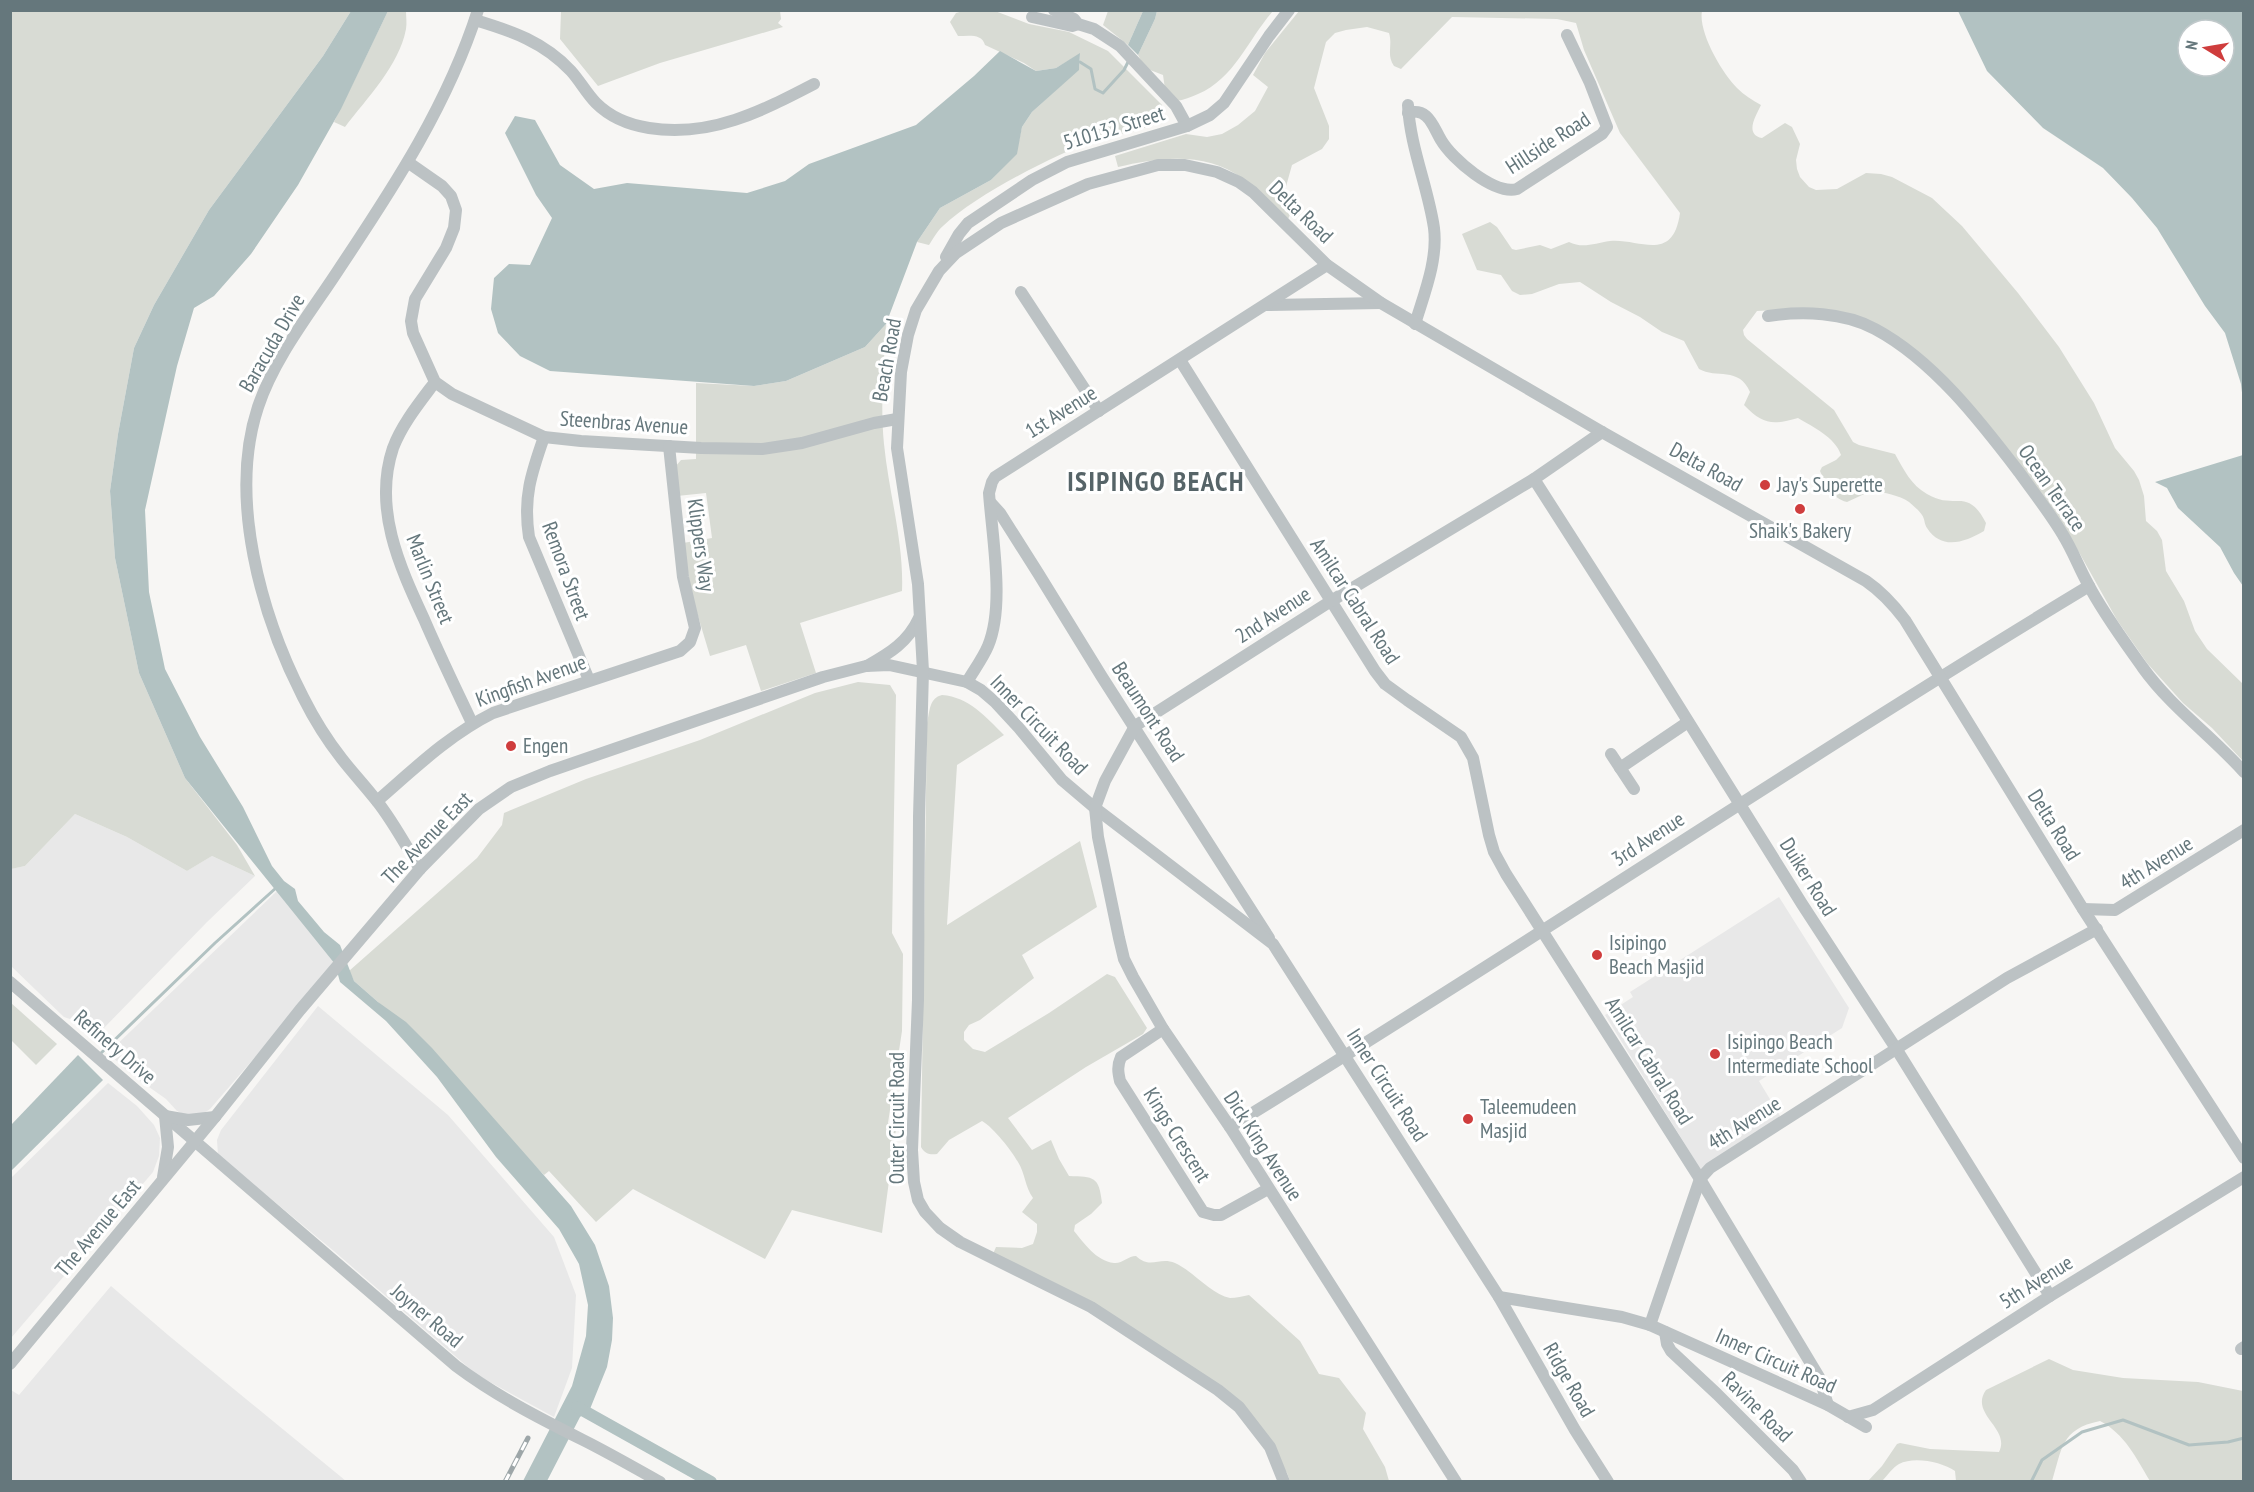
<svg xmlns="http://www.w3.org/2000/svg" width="2254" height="1492" font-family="'PT Sans Narrow',sans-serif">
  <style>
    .built { fill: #e8e8e8 }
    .green { fill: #d8dbd4 }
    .water { fill: #b2c2c2; fill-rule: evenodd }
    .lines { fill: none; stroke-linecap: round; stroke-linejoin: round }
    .stream { stroke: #b2c2c2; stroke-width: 3 }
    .canal { stroke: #b2c2c2; stroke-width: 12 }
    .minor { stroke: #bcc2c4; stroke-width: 12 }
    .rail-casing { stroke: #9da6a8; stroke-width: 5 }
    .rail { stroke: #fff; stroke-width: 3; stroke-dasharray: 9; stroke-linecap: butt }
    .poi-dot { fill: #cf3d3d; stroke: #fff; stroke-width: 2 }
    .labels { text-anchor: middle; stroke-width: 6; stroke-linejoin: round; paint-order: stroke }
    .street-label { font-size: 21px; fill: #65777c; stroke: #fff }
    .poi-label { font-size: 21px; fill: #65777c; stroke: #fff; text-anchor: start }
    .district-label { font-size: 27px; font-weight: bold; letter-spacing: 1.5px; fill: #566468; stroke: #fff }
  </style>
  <rect width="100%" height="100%" fill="#f7f6f4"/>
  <!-- built -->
  <g class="built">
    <path d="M75,814L127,837L187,871L212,856L255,876L207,922L101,1031L78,1010L70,1019L64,1017L11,966L10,869L25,866Z"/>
    <path d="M277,891L336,964L210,1109L198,1117L191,1118L177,1111L166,1099L132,1075L108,1053Z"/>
    <path d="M1779,897L1849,1008L1842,1028L1759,1081L1782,1119L1701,1170L1605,1015L1633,997L1630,992Z"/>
    <path d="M318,1006L448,1115L554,1237L576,1295L572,1368L554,1417L477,1375L335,1252L218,1155L217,1140L221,1130Z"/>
    <path d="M108,1083L137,1106L154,1125L160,1138L159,1156L153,1172L11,1338V1178Z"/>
    <path d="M111,1286L168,1335L346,1481H11V1390L19,1395Z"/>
  </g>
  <!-- green -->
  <g class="green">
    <path d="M11,11H351L323,56L209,210L154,305L134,348L118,434L110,491L115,558L139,673L185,778L237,845L255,876L212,856L187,871L127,837L75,814L25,866L11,869Z"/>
    <path d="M388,11H406C406,17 407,23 406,29C399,66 367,98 345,127L334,122Z"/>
    <path d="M561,11H780L781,19L778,23L783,27L660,63L598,86L560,39Z"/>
    <path d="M963,11H995L1029,24L1069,32L1108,51L1162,105L1161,116C1148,134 1117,132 1098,139C1054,155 977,194 943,226C937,231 933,239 929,245L917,242L940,208L991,180L1016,154L1022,127L1032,112L1079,69L1080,54L1056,68L1036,71L1024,63L985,45C982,33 968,36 958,36L950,22L956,13Z"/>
    <path d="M1108,11H1143L1128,45L1103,25Z"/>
    <path d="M1157,11H1273C1248,39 1235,78 1198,94C1191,97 1184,100 1176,101L1165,89L1163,75L1145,68L1138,55L1155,19Z"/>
    <path d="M1299,11H1702C1698,32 1722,73 1737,88C1744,95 1752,100 1761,105C1756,116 1744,134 1762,138L1785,123L1792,127L1800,144L1796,160L1797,169L1800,177L1809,187L1816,190L1837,189L1866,173L1881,174L1892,177L1932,198L1962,226L2018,293L2059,347L2094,403L2115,448L2134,471L2139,480L2144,496L2146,521L2157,531L2162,540L2166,571L2184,601L2195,631L2207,649L2243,684V761L2212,728L2183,703L2147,663L2117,620L2080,554L2021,466L1885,330L1775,310L1757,311L1743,330L1744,335L1747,339L1834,410L1853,442L1859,445L1895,454C1904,470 1911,485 1927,494C1955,511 1967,486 1986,523L1984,531C1965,542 1942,551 1927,528C1924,524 1925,519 1922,515C1920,511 1912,505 1909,502C1899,495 1884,493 1873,490L1847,502C1831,498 1826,484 1820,471L1822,467L1836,460L1841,455C1835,437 1813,427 1798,418C1773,425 1763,425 1744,405L1750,392C1739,366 1716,379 1699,369L1684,341L1662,332L1640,317L1611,302L1580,282L1559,284L1532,294L1520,295L1512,291L1501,275L1477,270L1462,234L1490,222L1497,227L1512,249L1516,250L1540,245L1551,249L1569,242C1583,249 1595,243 1610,241C1639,238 1673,264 1680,213L1620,133L1584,50L1576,23L1557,19L1452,17L1401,69L1394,66C1386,54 1393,46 1389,33L1367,27L1346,30L1335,33L1326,42L1314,88L1329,126V139L1322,149L1292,165L1285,190L1291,213L1288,219C1273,206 1259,191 1243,179C1207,151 1159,157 1118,167L1115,156L1186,134L1207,137L1222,134L1238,125L1255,111L1268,87L1253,75L1265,53Z"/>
    <path d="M886,324C884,364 880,404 884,444C889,494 904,542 902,591L800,623L816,673L761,691L746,645L710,656L692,596L683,543L712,538L706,493L677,496L675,467L681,460L696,459V383L754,386L786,381L865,347Z"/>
    <path d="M858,682L890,685L896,695L892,933L903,954L902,1031L888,1123L896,1129L882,1233L792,1210L765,1259L633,1189L596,1222L549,1171L544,1175L378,1002L354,981L349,971L477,858L502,825L504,813L586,779L700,740L815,693Z"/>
    <path d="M942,695C969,697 986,717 1004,735L957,765L947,925L1080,841L1097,907L1022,955L1034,978L980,1020L969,1025L964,1032V1040L973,1049L985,1052L1049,1013L1107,974L1115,977L1147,1028L1143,1034L1086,1067L1008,1118L1032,1150L1051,1140L1059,1159L1069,1176C1094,1177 1099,1176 1102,1203L1091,1214L1075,1225L1074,1231C1084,1243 1096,1261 1114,1263C1122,1264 1128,1256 1136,1256C1151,1270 1159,1256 1175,1263C1193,1271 1212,1295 1230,1298C1236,1298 1243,1296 1249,1295L1300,1341L1319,1374L1339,1378L1366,1413L1363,1429L1385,1467L1389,1481H1290L1287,1473L1237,1402L993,1254L996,1247L1022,1248L1033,1244L1037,1232V1224L1022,1212L1033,1198C1025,1187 1025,1173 1018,1162C1011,1150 994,1128 982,1121L949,1140L937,1154C930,1155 925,1154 921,1147L927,723C930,711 929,698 942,695Z"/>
    <path d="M11,1003L57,1044L36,1065L11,1040Z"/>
    <path d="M2049,1359L2073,1370L2123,1378L2198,1382L2243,1391V1481H2150C2136,1458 2125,1434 2100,1421C2060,1429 2062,1450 2052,1481H1956L1955,1471C1942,1462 1914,1456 1899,1464C1893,1467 1887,1476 1882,1481H1868L1882,1466L1897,1444L1900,1443L1930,1449L1999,1452C2011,1428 1969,1414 1986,1390Z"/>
  </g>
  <!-- water -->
  <g class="water">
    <path d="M351,11H388L341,109L298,185L251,254L214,296L194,308L177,366L145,510L149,592L165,669L200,737L243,807L272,866L284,881L295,889L298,901L324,932L340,945L354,981L378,1002L406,1022L432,1048L571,1206L595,1245L609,1286L613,1318L612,1340L607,1367L590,1409L580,1417L547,1481H523L572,1386L586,1336L588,1305L579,1264L559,1229L496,1157L437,1077L386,1021L340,982L335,964L185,778L139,673L115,558L110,491L118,434L134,348L154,305L209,210L323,56Z"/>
    <path d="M1143,11H1157L1155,19L1138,55L1128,45Z"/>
    <path d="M1958,11H2243V401L2241,384L2225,333L2205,306L2157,228L2132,198L2103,168L2043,128L1987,71ZM2188,30H2224V66H2188Z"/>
    <path d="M1000,51L1036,71L1056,68L1080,53L1079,70L1032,112L1022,127L1017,154L991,180L940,208L917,242L886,324L865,347L786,381L754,386L550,371L520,356L498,333L491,309L494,278L509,264L530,265L552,218L536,195L505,133L515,116L535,120L560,165L594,189L627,183L747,193L785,181L809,164L916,125L974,76Z"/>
    <path d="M2243,455H2244L2243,586L2234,573L2220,547L2178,508L2167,488L2155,482Z"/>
    <path d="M78,1055L103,1080L11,1171V1125Z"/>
  </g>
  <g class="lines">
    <!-- stream -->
    <g class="stream">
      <path d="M1080,62L1091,69L1095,89L1103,93L1124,70L1129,60"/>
      <path d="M99,1055L215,943L277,887"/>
      <path d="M2031,1482L2042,1460L2082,1432L2123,1420L2189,1445L2228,1442L2244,1438"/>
    </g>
    <!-- canal -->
    <path class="canal" d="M577,1407L711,1482"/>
    <!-- minor -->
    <g class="minor">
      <path d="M1054,10L1074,19L1078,24L1094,29L1120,46L1176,106L1187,126"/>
      <path d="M1032,17L1072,26L1078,24"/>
      <path d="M475,20C512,31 544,42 571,71C580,81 587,94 596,103C611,118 630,125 649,128C710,138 762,111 814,84"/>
      <path d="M1408,105C1410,147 1428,187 1434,228C1438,260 1424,294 1415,324"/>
      <path d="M1408,113C1415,111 1420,111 1426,116C1433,122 1436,132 1441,140C1452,159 1494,195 1517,189L1602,134L1607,127L1590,83L1567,35"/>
      <path d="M409,163L442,186L451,196L456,210L454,228L446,248L415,299L411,321L413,333L435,382L452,394L544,437L581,441L701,448L762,449L802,443L874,423L897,419"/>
      <path d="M946,257L959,234L968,223L1032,180L1067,162L1187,126L1210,115L1224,103L1269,36L1289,10"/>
      <path d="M1021,292L1099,411"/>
      <path d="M1266,305L1381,303"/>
      <path d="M1768,316C1802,311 1844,312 1875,329C1933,360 1980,421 2019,472C2034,493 2050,513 2063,535C2073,551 2079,568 2088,584C2103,613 2124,641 2143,668C2171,707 2212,736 2244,772"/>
      <path d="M1180,360L1375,671L1385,684L1407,700L1461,737L1473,758L1489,835L1494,852L1506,874L1700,1179L1819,1377L1828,1405"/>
      <path d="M435,382C420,402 402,424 393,448C373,508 399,565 424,619C439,654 456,689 472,723"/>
      <path d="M544,437C531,474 523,498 529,537L589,680"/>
      <path d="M1534,479L1653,665L1802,904L1897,1050L2050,1296"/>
      <path d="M990,502L1000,513L1038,573L1102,677L1269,938"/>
      <path d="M867,666C890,653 908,642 919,618"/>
      <path d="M967,682C974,670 983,658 988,646C1005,606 992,537 989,493L992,482L995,477L1327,265"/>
      <path d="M1611,754L1634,789"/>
      <path d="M1620,768L1688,722"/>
      <path d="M377,801C414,769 449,735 493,713L680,651L690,642L695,628L683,577L669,446"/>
      <path d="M420,869C406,846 393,821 376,800C365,786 353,773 342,759C327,740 314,719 303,697C261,615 228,498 258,407C275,356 312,311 341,266C395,185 448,104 478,10"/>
      <path d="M2083,909L2115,910L2244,830"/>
      <path d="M10,982L456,1366C496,1396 539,1418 583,1440C609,1453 635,1468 660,1482"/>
      <path d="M1163,1029L1121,1057C1117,1066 1118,1072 1120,1081L1203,1212L1214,1215H1221L1268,1189"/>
      <path d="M1230,1127C1518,951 1799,761 2089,586"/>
      <path d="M163,1177L168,1147L165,1116L188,1120L215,1117"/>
      <path d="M1499,1297L1622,1317L1650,1325L1828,1405L1866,1427"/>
      <path d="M1650,1325L1700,1179L1710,1168L2007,978L2097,929"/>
      <path d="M1665,1332L1667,1344L1671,1351L1717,1394L1793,1470L1801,1482"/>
      <path d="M2241,1349L2244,1347"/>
      <path d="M10,1364L215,1117L300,1010L420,869L479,809L511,787L550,771L823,677L866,666L889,665L967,682L981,690L995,702L1019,728L1062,780L1095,808L1273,944L1499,1297L1575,1430L1608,1482"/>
      <path d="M1848,1417L1873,1410L2050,1296L2244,1177"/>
      <path d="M1284,1482L1270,1447L1239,1407L1218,1390L1091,1307L960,1242L940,1228L925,1212L918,1200L914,1182L912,1150L918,1000L919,817L923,671L918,584L897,448L901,372L908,335L916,310L939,271L956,253L1001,223L1088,184L1158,165H1185L1217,172L1239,182L1253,192L1327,265L1381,303L1602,432L1866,581C1882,592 1893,604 1905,620L2083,909L2244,1158"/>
      <path d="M1456,1482L1230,1127L1163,1029L1133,977L1124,959L1119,938L1098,837L1095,808L1105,781L1135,726L1331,601L1534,479L1602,432"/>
    </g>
    <!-- rail casing -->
    <g class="rail-casing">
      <path id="rail" d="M505,1482L528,1438"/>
    </g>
    <!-- rail -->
    <use href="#rail" class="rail"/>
  </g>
  <!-- markers -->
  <g class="poi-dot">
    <circle cx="1765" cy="485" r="6"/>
    <circle cx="1800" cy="509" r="6"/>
    <circle cx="511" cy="746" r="6"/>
    <circle cx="1597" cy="955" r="6"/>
    <circle cx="1715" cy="1054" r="6"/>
    <circle cx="1468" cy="1119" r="6"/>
  </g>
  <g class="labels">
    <!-- street labels -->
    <g class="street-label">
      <text transform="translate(1114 128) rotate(-17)" y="7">510132 Street</text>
      <text transform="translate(1548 143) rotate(-33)" y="7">Hillside Road</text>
      <text transform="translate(1301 212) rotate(44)" y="7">Delta Road</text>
      <text transform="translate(272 343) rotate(-60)" y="7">Baracuda Drive</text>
      <text transform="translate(887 360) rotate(-80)" y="7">Beach Road</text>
      <text transform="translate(1061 412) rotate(-32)" y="7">1st Avenue</text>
      <text transform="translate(624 423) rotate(4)" y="7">Steenbras Avenue</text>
      <text transform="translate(1706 467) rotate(29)" y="7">Delta Road</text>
      <text transform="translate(2052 488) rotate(55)" y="7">Ocean Terrace</text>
      <text transform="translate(701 545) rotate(82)" y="7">Klippers Way</text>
      <text transform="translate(566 571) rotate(70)" y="7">Remora Street</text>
      <text transform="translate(430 579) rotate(68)" y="7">Marlin Street</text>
      <text transform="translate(1355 601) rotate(57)" y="7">Amilcar Cabral Road</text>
      <text transform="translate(1273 615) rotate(-33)" y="7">2nd Avenue</text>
      <text transform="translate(531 681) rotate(-20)" y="7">Kingfish Avenue</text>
      <text transform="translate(1148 712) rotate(57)" y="7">Beaumont Road</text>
      <text transform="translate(1039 725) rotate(46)" y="7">Inner Circuit Road</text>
      <text transform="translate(2054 825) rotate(58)" y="7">Delta Road</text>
      <text transform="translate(427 838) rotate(-46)" y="7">The Avenue East</text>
      <text transform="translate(1648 839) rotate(-33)" y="7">3rd Avenue</text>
      <text transform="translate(2156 863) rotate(-32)" y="7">4th Avenue</text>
      <text transform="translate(1808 877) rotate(58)" y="7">Duiker Road</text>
      <text transform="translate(115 1047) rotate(41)" y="7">Refinery Drive</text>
      <text transform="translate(1649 1061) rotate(58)" y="7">Amilcar Cabral Road</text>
      <text transform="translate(1387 1085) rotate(57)" y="7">Inner Circuit Road</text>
      <text transform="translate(897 1118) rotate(-90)" y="7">Outer Circuit Road</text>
      <text transform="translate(1744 1123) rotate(-32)" y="7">4th Avenue</text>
      <text transform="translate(1177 1135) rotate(58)" y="7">Kings Crescent</text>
      <text transform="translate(1263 1146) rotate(57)" y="7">Dick King Avenue</text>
      <text transform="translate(98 1228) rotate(-50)" y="7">The Avenue East</text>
      <text transform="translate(2036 1282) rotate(-32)" y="7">5th Avenue</text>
      <text transform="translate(427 1316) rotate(40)" y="7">Joyner Road</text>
      <text transform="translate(1776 1361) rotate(24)" y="7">Inner Circuit Road</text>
      <text transform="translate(1569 1380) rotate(60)" y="7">Ridge Road</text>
      <text transform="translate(1757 1407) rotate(45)" y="7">Ravine Road</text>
    </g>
    <!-- poi labels -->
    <g class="poi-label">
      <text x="1777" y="492">Jay's Superette</text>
      <text x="1800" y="538" text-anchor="middle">Shaik's Bakery</text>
      <text x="523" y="753">Engen</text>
      <text x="1609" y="950">Isipingo<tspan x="1609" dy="24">Beach Masjid</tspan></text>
      <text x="1727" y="1049">Isipingo Beach<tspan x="1727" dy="24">Intermediate School</tspan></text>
      <text x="1480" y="1114">Taleemudeen<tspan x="1480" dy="24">Masjid</tspan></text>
    </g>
    <!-- district labels -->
    <g class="district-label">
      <text x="1156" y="491">ISIPINGO BEACH</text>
    </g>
  </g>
  <!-- border -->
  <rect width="2254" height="1492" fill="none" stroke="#65777c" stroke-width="24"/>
  <!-- north arrow -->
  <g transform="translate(2206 48) rotate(281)"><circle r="28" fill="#ffffff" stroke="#c1c9cb" stroke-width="1.5"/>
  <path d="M0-4.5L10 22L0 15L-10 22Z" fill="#cf3d3d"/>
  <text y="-9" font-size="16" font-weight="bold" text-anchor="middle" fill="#65777c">N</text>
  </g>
</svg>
